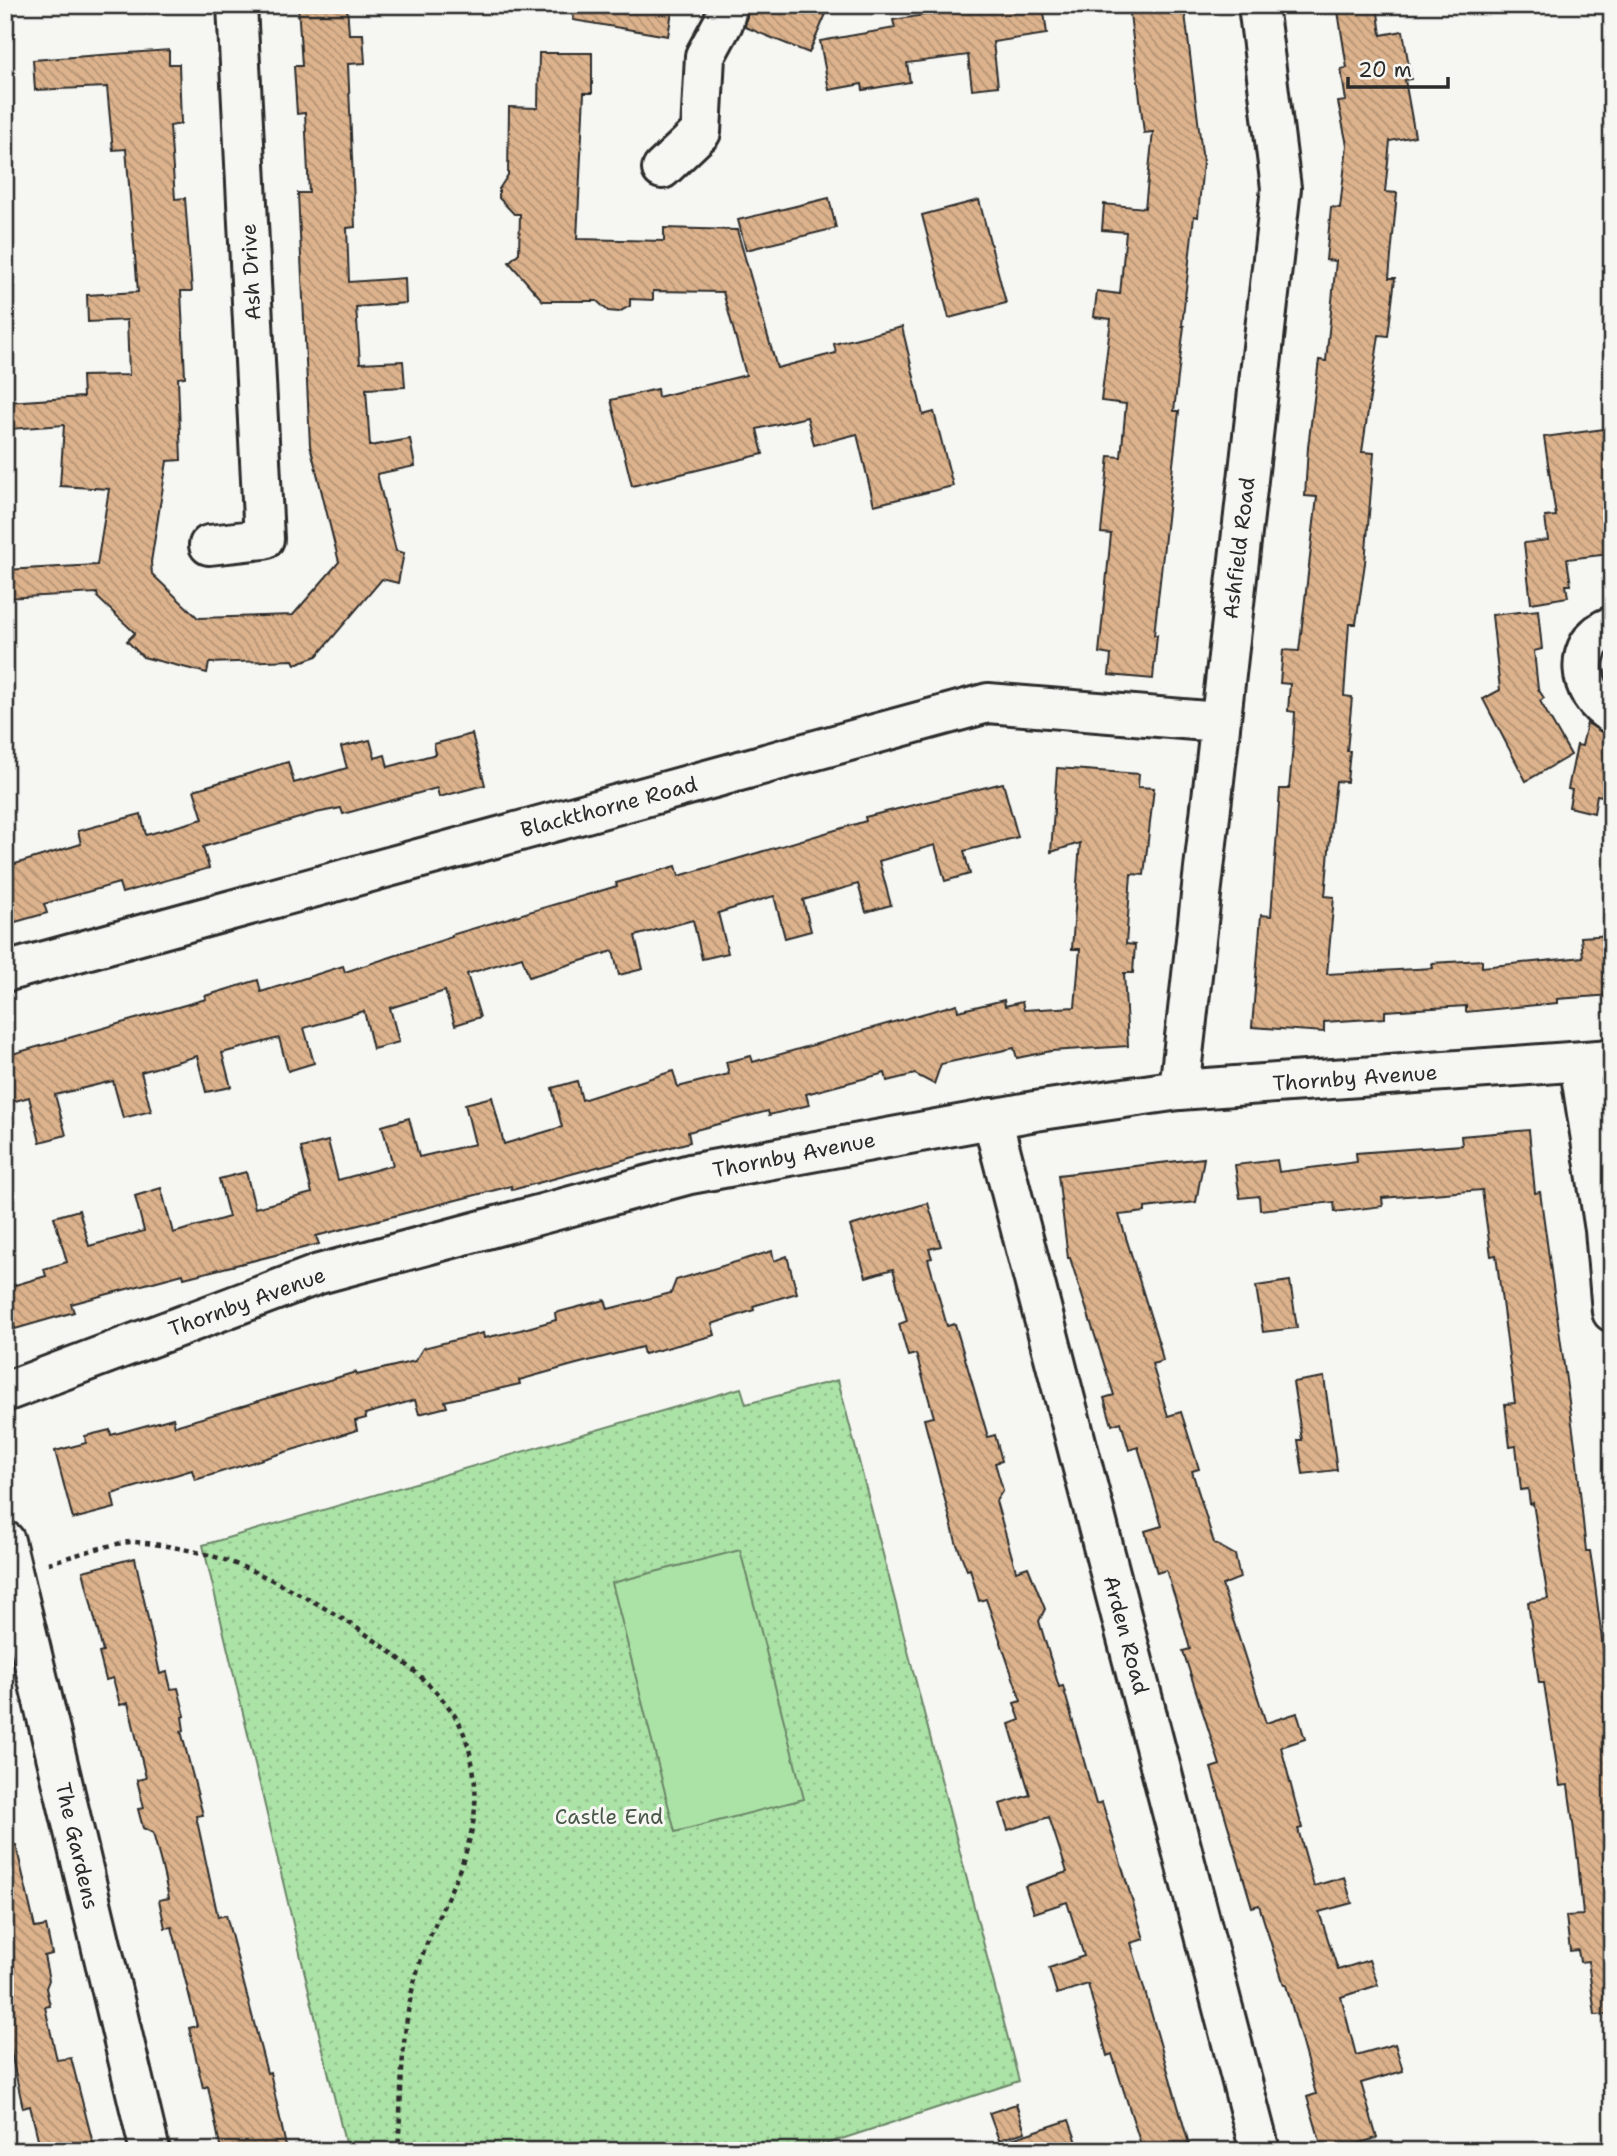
<svg xmlns="http://www.w3.org/2000/svg" width="1617" height="2156" font-family="'Shantell Sans',sans-serif">
  <style>
    .grass { fill: url(#grass-dots); stroke: #6b8668; stroke-width: 2 }
    .pitch { fill: #abe2a6; stroke: #6b8668; stroke-width: 2 }
    .building { fill: url(#building-back-hatch); stroke: #2b2b2b; stroke-width: 2 }
    .lines { fill: none; stroke-linecap: round; stroke-linejoin: round }
    .minor-casing { stroke: #2b2b2b; stroke-width: 44 }
    .path { stroke: #2b2b2b; stroke-width: 4.5; stroke-dasharray: 5 5; stroke-linecap: butt }
    .minor { stroke: #f6f6f2; stroke-width: 38 }
    .labels { text-anchor: middle; stroke-width: 6; stroke-linejoin: round; paint-order: stroke }
    .street-label { font-size: 21px; fill: #2b2b2b; stroke: #f6f6f2 }
    .park-label { font-size: 21px; fill: #4b594a; stroke: #f6f6f2 }
  </style>
  <defs>
    <pattern id="grass-dots" width="8" height="8" patternUnits="userSpaceOnUse" patternTransform="scale(1.75)"><rect width="8" height="8" fill="#abe2a6"/><path d="M2 2h.1M6 6h.1" fill="none" stroke="#93c28f" stroke-width="1.8" stroke-linecap="round"/></pattern>
    <pattern id="building-back-hatch" width="6" height="6" patternUnits="userSpaceOnUse" patternTransform="scale(1.75)"><rect width="6" height="6" fill="#ddb38d"/><path d="M-1 5l2 2M0 0l6 6M5-1l2 2" fill="none" stroke="#b39273"/></pattern>
  </defs>
  <rect width="100%" height="100%" fill="#f6f6f2"/>
  <filter id="ink" filterUnits="userSpaceOnUse"><feTurbulence type="fractalNoise" baseFrequency=".0143" numOctaves="2"/><feDisplacementMap in="SourceGraphic" scale="14" xChannelSelector="R" yChannelSelector="G"/><feConvolveMatrix kernelMatrix="1 2 1 2 8 2 1 2 1" color-interpolation-filters="sRGB"/></filter>
  <g filter="url(#ink)">
    <!-- grass -->
    <path class="grass" d="M838,1380L1019,2081L805,2151H347L203,1545L741,1388L746,1404Z"/>
    <!-- pitch -->
    <path class="pitch" d="M740,1550L804,1799L675,1832L612,1583Z"/>
    <!-- building -->
    <g class="building">
      <path d="M298,5H347L349,34H363L365,63L348,64L355,227L347,228L349,282L405,278L406,303L356,307L360,363L403,361L405,387L366,389L370,446L410,439L415,466L377,474L396,551L404,553L398,583L382,579L317,656L295,664L293,660L209,663L207,673L143,657L127,641L135,633L98,598L97,593L5,598V570L97,565L109,489L60,486L64,425L10,429L8,402L83,397L82,376L129,375L127,320L88,322L87,295L138,292L126,149L113,150L107,87L35,90L33,60L169,50V64H179L181,124L170,126L175,199L185,198L192,291H181L185,377L178,378L181,460L167,461L151,562L152,574L198,618L293,615L339,562L310,445L298,193H309L305,113L297,114L294,66H302Z"/>
      <path d="M574,5H673L668,36L573,20Z"/>
      <path d="M749,5H807L826,14L809,53L745,27Z"/>
      <path d="M986,5H1043L1047,34L993,42L998,86L972,89L968,55L907,63L910,82L863,90L862,84L829,90L820,41L895,28L893,20Z"/>
      <path d="M1129,5H1184L1203,162L1198,217L1194,216L1182,326H1184L1174,411H1179L1154,635H1157L1153,679L1109,675L1111,655L1099,653L1111,534L1101,533L1109,456L1121,457L1126,404L1101,401L1111,319L1094,317L1097,291L1120,294L1126,232L1102,230L1104,204L1145,208L1153,132L1144,133Z"/>
      <path d="M1337,5H1377L1381,35L1403,31L1411,79L1405,80L1415,136L1390,141L1385,192L1397,193L1389,278H1395L1388,336L1379,335L1362,452L1374,453L1365,563L1356,624H1349L1344,696L1352,697L1347,751H1350L1347,782L1336,781L1332,815L1325,896L1334,897L1327,974L1433,968L1432,963L1482,960V967L1583,957L1581,937L1612,935V995L1557,999V1003L1466,1012V1006L1385,1011V1018L1324,1022V1032L1252,1027L1261,915L1271,916L1280,789H1289L1293,746L1295,712L1288,711L1290,684L1280,683L1283,650L1299,651L1317,497L1305,496L1308,447L1319,360L1326,361L1336,261L1326,260L1331,207L1340,208L1347,145L1338,102L1346,101L1341,69L1347,68Z"/>
      <path d="M539,53H592V93H584L577,239L664,241V228L737,230L777,368L836,353L834,344L902,327L923,415L934,412L953,486L874,505L857,434L814,445L807,417L757,429L763,454L632,486L611,400L657,389L658,397L746,375L723,292L653,291V300L630,299V306L619,312L608,311L597,301H543L509,262L519,253L520,214H514L499,198V189L508,175L509,107L538,108Z"/>
      <path d="M829,198L836,228L746,250L738,220Z"/>
      <path d="M979,200L1006,303L949,318L922,215Z"/>
      <path d="M1612,428V514L1605,515L1609,554L1567,559L1571,585H1566L1568,597L1531,603L1524,543L1548,540L1545,517L1556,516L1544,437Z"/>
      <path d="M1538,610L1542,649L1534,651L1538,689L1544,698L1540,701L1571,755L1526,781L1483,699L1500,690L1492,615Z"/>
      <path d="M1587,723L1609,735L1606,751L1612,752V798L1597,795L1594,813L1569,807L1572,790L1568,789L1577,745L1582,746Z"/>
      <path d="M472,734L485,785L439,797L437,788L343,814L341,808L316,813L203,847L209,868L122,893L119,883L44,904L47,913L5,925V867L81,844L78,831L141,814L146,835L203,819L194,790L288,762L294,783L347,768L341,747L370,740L375,758L385,755L388,767L436,754L434,744Z"/>
      <path d="M1057,768L1139,774L1138,787L1154,788L1144,875L1131,874L1126,944L1135,945L1133,973H1124L1128,1046L1051,1051L1017,1058L1014,1048L941,1064L934,1084L915,1074L887,1081L885,1073L806,1094L809,1105L769,1115L768,1111L688,1132L690,1142L512,1190L511,1186L316,1236L319,1244L184,1278L183,1274L71,1304L74,1312L15,1329L5,1288L46,1276L44,1269L67,1262L54,1217L79,1210L89,1246L144,1231L135,1196L161,1188L173,1233L229,1217L219,1179L246,1172L255,1208L312,1193L301,1148L328,1141L338,1180L393,1165L382,1126L409,1118L419,1157L475,1144L465,1104L492,1097L504,1144L562,1127L552,1088L577,1081L582,1100L673,1071L678,1087L729,1074L726,1062L751,1056L753,1062L957,1004L958,1011L1004,1000L1005,1006L1022,1002L1024,1010L1075,1007L1080,949H1072L1080,843L1051,852Z"/>
      <path d="M1003,783L1018,837L964,851L970,874L945,881L935,845L879,861L891,905L866,912L858,884L803,900L811,931L785,938L774,896L718,913L728,953L702,959L693,920L635,936L643,969L619,975L613,951L529,977L522,957L467,974L480,1017L455,1025L445,991L390,1008L399,1042L373,1049L364,1011L304,1028L314,1063L288,1071L279,1038L222,1053L231,1087L206,1092L197,1056L141,1072L151,1111L123,1118L113,1081L55,1095L66,1135L40,1142L29,1097L5,1104V1056L206,999L205,996L258,980L261,992L343,966L345,972L452,937L451,935L617,886L616,883L676,866L679,876L866,821L865,817Z"/>
      <path d="M1529,1130L1535,1193L1540,1192L1576,1452L1586,1551H1590L1594,1577L1612,1719V2014L1595,2015L1588,1961L1580,1962L1578,1950L1570,1951L1566,1916L1583,1915L1578,1861L1568,1785L1560,1786L1544,1683H1539L1528,1602L1548,1599L1533,1503L1530,1504L1528,1489L1521,1490L1516,1446L1510,1447L1505,1404L1515,1403L1496,1255L1491,1256L1482,1190L1382,1198L1383,1206L1335,1212L1334,1202L1260,1210L1259,1196L1240,1198L1235,1165L1277,1160L1279,1172L1357,1162L1356,1153L1462,1145L1461,1136Z"/>
      <path d="M1204,1158L1196,1202L1145,1208V1212L1119,1215L1160,1347L1163,1361L1152,1364L1168,1416L1181,1412L1199,1469L1192,1471L1214,1543L1235,1555L1240,1578L1222,1585L1266,1723L1297,1713L1305,1739L1281,1747L1302,1828L1298,1829L1314,1886L1344,1877L1352,1903L1319,1912L1338,1970L1369,1960L1378,1985L1341,1997L1356,2055L1395,2044L1403,2071L1361,2083L1377,2138L1331,2151H1323L1307,2097L1316,2094L1286,1985H1284L1259,1905L1252,1907L1211,1768L1220,1765L1183,1651L1190,1649L1178,1607L1166,1570L1157,1573L1145,1531L1162,1526L1138,1447L1129,1450L1121,1422L1112,1425L1104,1398L1114,1395L1070,1258H1068L1058,1175Z"/>
      <path d="M928,1203L941,1246L929,1249L932,1258L928,1259L947,1326L955,1324L988,1437L995,1435L1002,1461L995,1463L1003,1490L996,1501L1016,1571L1028,1567L1045,1609L1039,1621L1059,1687L1063,1686L1096,1804L1102,1802L1144,1939L1131,1943L1191,2151H1143L1112,2054L1107,2056L1088,1984L1057,1994L1049,1968L1084,1956L1067,1902L1034,1913L1025,1886L1067,1872L1049,1817L1008,1830L1000,1804L1030,1795L1009,1724L1020,1720L1014,1703L1021,1701L986,1599L979,1601L970,1569L967,1570L956,1542L924,1419L934,1417L916,1354L908,1356L899,1324L907,1321L893,1269L866,1277L850,1226Z"/>
      <path d="M772,1251L774,1261L787,1256L797,1293L753,1306L754,1310L712,1324L715,1335L644,1354L642,1347L573,1365L519,1380L520,1384L445,1401L447,1407L419,1414L415,1400L365,1414L366,1418L355,1421L357,1430L195,1480L192,1470L112,1494L115,1508L73,1519L55,1451L86,1443L85,1436L110,1430L111,1435L173,1418L175,1426L356,1372L357,1375L415,1361L423,1348L483,1333L484,1338L520,1330L556,1320L555,1313L605,1300L608,1309L671,1293L676,1280Z"/>
      <path d="M1290,1281L1297,1328L1263,1332L1256,1286Z"/>
      <path d="M1324,1377L1337,1470L1303,1474L1298,1440H1302L1293,1382Z"/>
      <path d="M135,1558L160,1674L167,1672L171,1689L178,1688L185,1716L182,1717L184,1730L181,1731L203,1815L196,1816L218,1917L226,1915L267,2073L270,2072L287,2151H221L208,2086L203,2088L189,2028L197,2026L172,1927L165,1928L159,1900L169,1898L162,1867L153,1833L143,1828L138,1809L144,1808L137,1780L146,1778L128,1703L120,1705L113,1678L106,1680L99,1653L103,1652L83,1571Z"/>
      <path d="M16,1845L35,1928L46,1926L52,1954L44,1956L49,1980L46,1988L50,2006L45,2007L57,2060L71,2058L95,2151H41L30,2106L23,2108L5,2025V1846Z"/>
      <path d="M1016,2104L1025,2132L999,2140L989,2113Z"/>
      <path d="M1069,2120L1080,2151H992L991,2146Z"/>
    </g>
    <g class="lines">
      <!-- minor casing -->
      <g class="minor-casing">
        <g id="minor">
          <path d="M662,169L701,132L705,56L723,23L728,5"/>
          <path d="M209,545L264,539L237,5"/>
          <path d="M1612,626C1570,642 1578,696 1612,714"/>
          <path d="M5,972L988,703L1219,722"/>
          <path d="M1579,1062L1605,1230L1612,1312"/>
          <path d="M1179,1090L1281,188L1258,5"/>
          <path d="M992,1118L1260,2151"/>
          <path d="M5,1392L319,1274L690,1174L1035,1111L1179,1090L1612,1059"/>
          <path d="M5,1541L150,2151"/>
        </g>
      </g>
      <!-- path -->
      <path class="path" d="M48,1563C69,1558 116,1541 135,1542C159,1544 186,1549 209,1555C278,1574 433,1662 462,1729C472,1752 477,1783 475,1807C471,1866 433,1916 417,1972C400,2028 402,2093 398,2151"/>
      <!-- minor -->
      <use href="#minor" class="minor"/>
    </g>
  </g>
  <g class="labels">
    <!-- street labels -->
    <g class="street-label">
      <text transform="translate(251 272) rotate(-93)" y="7">Ash Drive</text>
      <text transform="translate(1239 548) rotate(-83)" y="7">Ashfield Road</text>
      <text transform="translate(609 807) rotate(-15)" y="7">Blackthorne Road</text>
      <text transform="translate(1355 1078) rotate(-4)" y="7">Thornby Avenue</text>
      <text transform="translate(794 1155) rotate(-11)" y="7">Thornby Avenue</text>
      <text transform="translate(247 1302) rotate(-20)" y="7">Thornby Avenue</text>
      <text transform="translate(1126 1635) rotate(75)" y="7">Arden Road</text>
      <text transform="translate(77 1846) rotate(77)" y="7">The Gardens</text>
    </g>
    <!-- park labels -->
    <g class="park-label">
      <text x="609" y="1824">Castle End</text>
    </g>
  </g>
  <!-- margin -->
  <rect width="1617" height="2156" fill="none" stroke="#f6f6f2" stroke-width="28"/>
  <rect x="14" y="14" width="1589" height="2128" fill="none" stroke="#2b2b2b" stroke-width="2.5" filter="url(#ink)"/>
  <!-- scale -->
  <path d="M1348 77v10h100v-10" fill="none" stroke="#2b2b2b" stroke-width="3.5"/>
  <text x="1358" y="77" font-size="21" fill="#2b2b2b" stroke="#f6f6f2" stroke-width="5" paint-order="stroke">20 m</text>
</svg>
